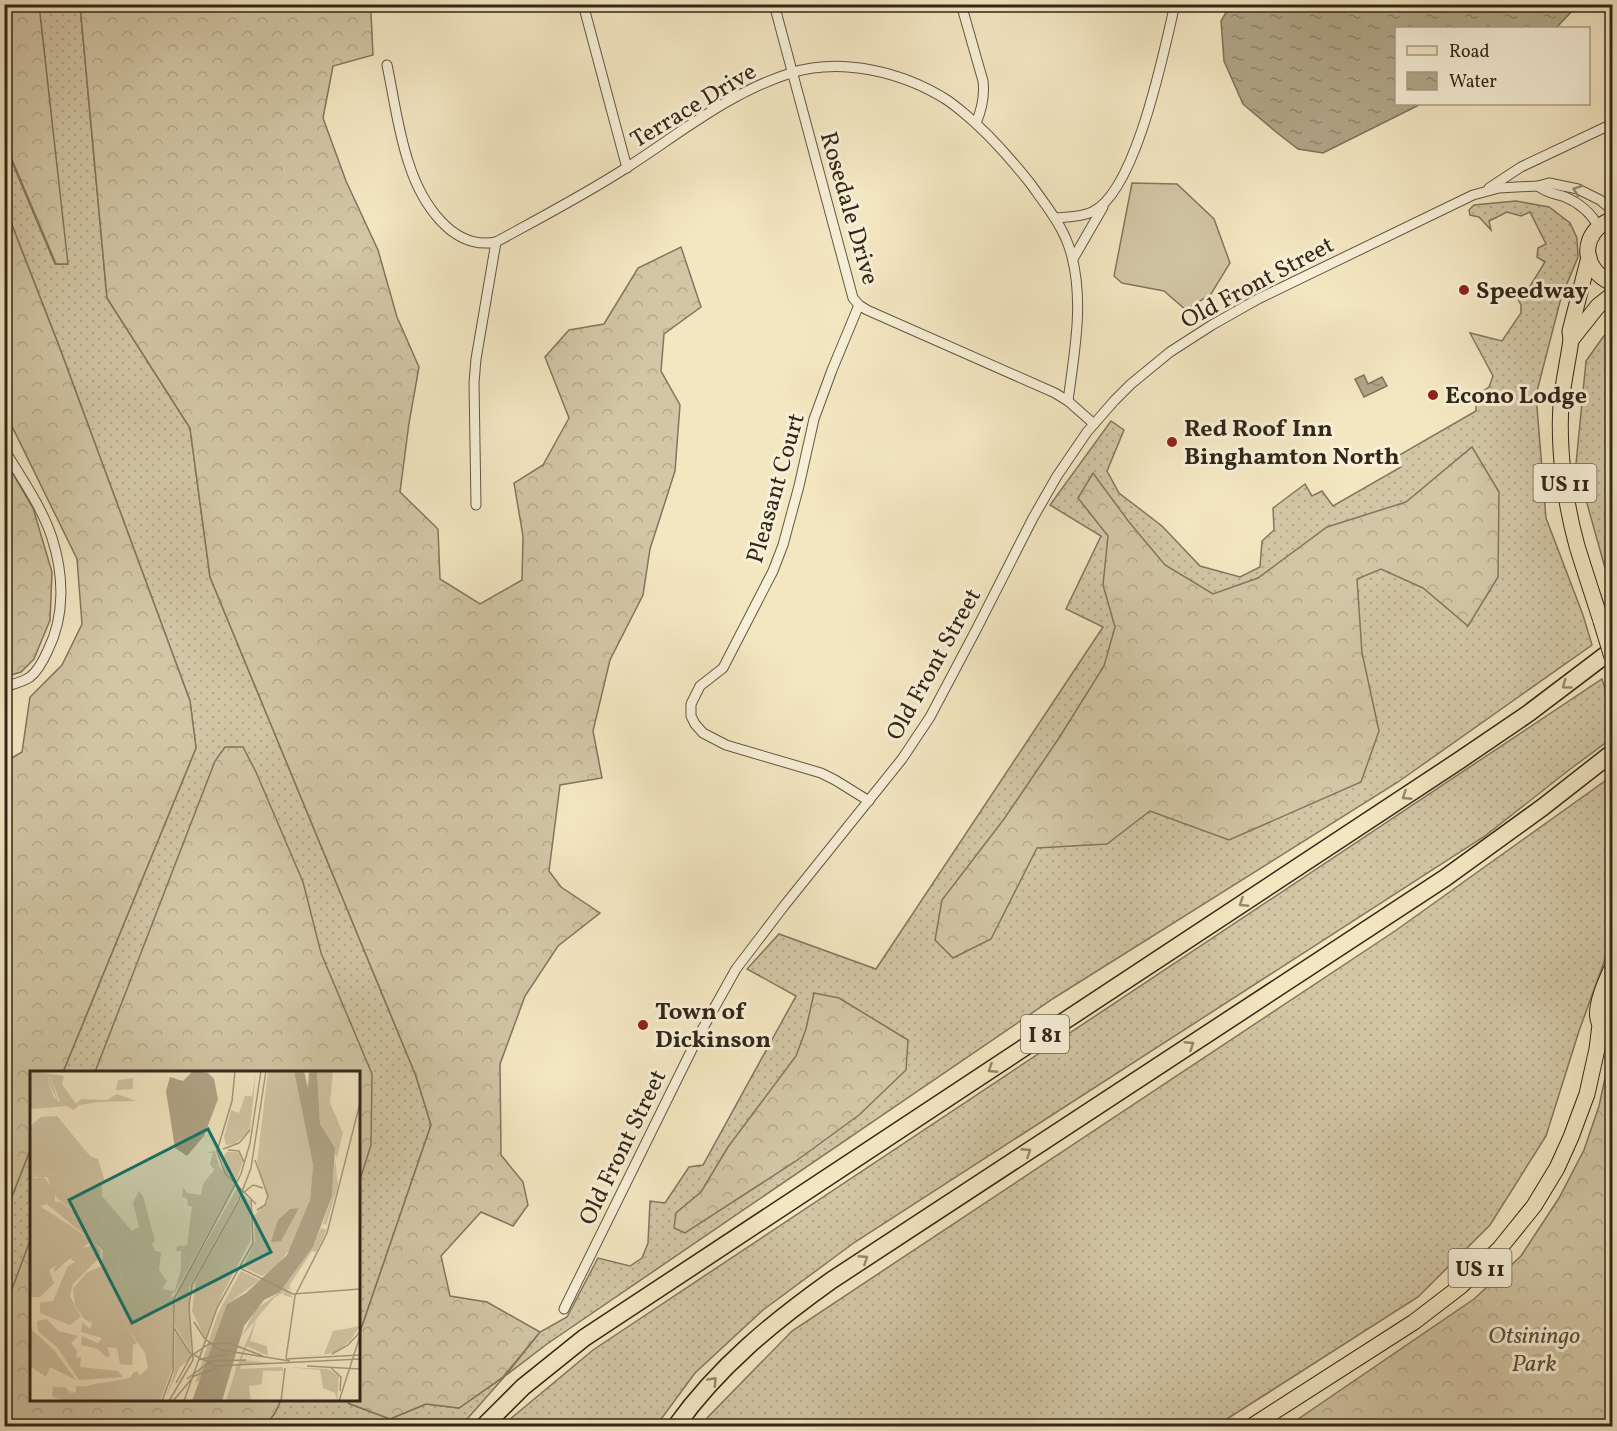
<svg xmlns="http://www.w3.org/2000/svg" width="1617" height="1431" font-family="Vollkorn,serif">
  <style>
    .grass { fill: url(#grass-dots); stroke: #82765e; stroke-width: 1.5 }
    .forest { fill: url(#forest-crowns); stroke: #82765e; stroke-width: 1.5 }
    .pitch { fill: #d2c6a5; stroke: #82765e; stroke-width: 1.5 }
    .water { fill: url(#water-ripples); stroke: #7e735b; stroke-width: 1.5 }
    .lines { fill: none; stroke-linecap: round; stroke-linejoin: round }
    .street-casing { stroke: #625742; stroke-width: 11 }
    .primary-casing { stroke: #322718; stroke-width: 17 }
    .highway-casing { stroke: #322718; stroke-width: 19 }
    .street { stroke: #f7efd7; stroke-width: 9 }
    .primary { stroke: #f3e7c2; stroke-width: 15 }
    .highway { stroke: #f3e7c2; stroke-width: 16 }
    .primary-bridge-casing { stroke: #322718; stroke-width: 17; stroke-linecap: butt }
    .primary-bridge { stroke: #f3e7c2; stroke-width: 15 }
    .oneway { stroke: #948b78 }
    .oneway2 { stroke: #92876d }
    .poi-dot { fill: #8f2418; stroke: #f7efd7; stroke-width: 2 }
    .labels { text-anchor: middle; stroke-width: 6; stroke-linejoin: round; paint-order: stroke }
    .shield { fill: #f7efd7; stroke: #6d6351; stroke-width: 1.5 }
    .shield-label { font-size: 22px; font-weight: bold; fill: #322718 }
    .street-label { font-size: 24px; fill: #322718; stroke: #f7efd7 }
    .poi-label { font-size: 24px; font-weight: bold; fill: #322718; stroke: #f7efd7; text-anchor: start }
    .park-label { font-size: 24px; font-style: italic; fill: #5a4f3b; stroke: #f7efd7 }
    .inset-road { fill: none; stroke: #a69a7e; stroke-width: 1.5 }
    .view { fill: #0f766e; fill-opacity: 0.15; stroke: #0f766e; stroke-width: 3 }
    .inset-edge { fill: none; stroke: #322718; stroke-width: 3 }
  </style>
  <defs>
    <pattern id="grass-dots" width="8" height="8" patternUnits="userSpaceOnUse" patternTransform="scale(1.5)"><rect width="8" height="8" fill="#d2c6a5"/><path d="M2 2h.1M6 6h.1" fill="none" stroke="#b5aa8d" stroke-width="1.8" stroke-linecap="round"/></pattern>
    <pattern id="forest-crowns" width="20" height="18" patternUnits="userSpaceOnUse" patternTransform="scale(1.5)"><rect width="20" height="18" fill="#d2c6a5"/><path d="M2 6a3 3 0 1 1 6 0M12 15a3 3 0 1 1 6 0" fill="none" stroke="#b5aa8d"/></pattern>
    <pattern id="water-ripples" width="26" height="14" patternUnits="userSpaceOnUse" patternTransform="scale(1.5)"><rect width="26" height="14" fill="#b1a688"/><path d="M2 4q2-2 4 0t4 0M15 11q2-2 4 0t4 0" fill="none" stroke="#91876e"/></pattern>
  </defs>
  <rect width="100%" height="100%" fill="#f3e7c2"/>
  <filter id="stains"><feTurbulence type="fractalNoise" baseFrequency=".00333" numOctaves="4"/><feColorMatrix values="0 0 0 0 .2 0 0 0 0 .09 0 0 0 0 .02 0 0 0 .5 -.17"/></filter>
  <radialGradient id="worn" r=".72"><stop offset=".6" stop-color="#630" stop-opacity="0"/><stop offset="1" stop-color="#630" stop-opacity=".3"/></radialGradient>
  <!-- grass -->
  <g class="grass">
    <path d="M39,5H80L107,298L190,428L210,577L416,1076L431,1125L359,1335L358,1072H63L196,748L190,701L59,346L5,207L4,143L55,264H67Z"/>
    <path d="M1516,201L1549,207L1570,223L1577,238L1578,257L1561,298L1536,395L1546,518L1583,615L1592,645L1398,782L1054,998L547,1344L505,1376L461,1426H5V1214L31,1148L32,1400H345L350,1404L390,1419L426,1404L459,1408L505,1376L540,1332L567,1317L598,1258L630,1266L642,1258L648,1243L650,1201L665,1203L689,1167L703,1165L796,996L747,969L779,934L876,969L1103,627L1066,609L1101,536L1050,505L1111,421L1124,430L1107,471L1119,493L1162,526L1200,566L1240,577L1260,567L1262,541L1274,530L1273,508L1305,484L1312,496L1322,491L1333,506L1401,467L1396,457L1476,411V403L1479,394L1489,387L1493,376L1470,333L1502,341L1521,313V305L1514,291L1524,296L1545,262L1537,257L1538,248L1546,244L1530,212L1521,216L1507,212L1489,221L1491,230L1479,217L1470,215L1469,210L1474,205Z"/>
    <path d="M1612,328V593L1576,464L1586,361L1603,337Z"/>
    <path d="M1602,679L1612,712V738L1569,770L1485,836L855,1242L763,1310L695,1373L656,1426H504L509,1420L593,1350Z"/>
    <path d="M1612,776V940L1579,1031L1546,1136L1490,1225L1418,1297L1216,1426H702L707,1418L792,1331L1395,931Z"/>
  </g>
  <!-- forest -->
  <g class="forest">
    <path d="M4,5H39L68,264H56L5,143Z"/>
    <path d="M80,5H377L371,13L373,55L333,66L323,118L346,181L378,250L397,317L419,367L409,423L400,492L438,529L440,579L480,604L522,580L523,536L514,483L543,465L569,418L545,357L569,330L604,324L638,268L681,247L701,307L664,334L661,371L680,405L675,471L650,549L643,595L610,660L593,731L602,778L560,785L549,871L561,887L600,913L558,946L525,996L500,1064L501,1155L523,1182L528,1205L513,1226L481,1212L441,1256L450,1296L487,1302L540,1332L503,1377L459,1408L426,1404L390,1419L350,1404L345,1400H358L359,1335L431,1125L416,1076L210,577L190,428L107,298Z"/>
    <path d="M5,207L59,346L190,701L196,748L63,1072H32L31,1148L5,1214V762L22,752L30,697L62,665L82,624L77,559L5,412Z"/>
    <path d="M1472,447L1499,492L1498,577L1468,626L1423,588L1381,569L1357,579L1362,653L1379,731L1361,782L1229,840L1150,811L1107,844L1037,848L991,939L953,958L935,940L942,900L1004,819L1059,738L1104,666L1115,627L1103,585L1108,536L1078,498L1093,473L1129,522L1165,565L1213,594L1258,578L1327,527L1406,502Z"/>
    <path d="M5,460L33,508L52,572L50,620L34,659L21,672L5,677Z"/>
    <path d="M225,747H243L256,772L303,882L321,953L372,1074L371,1145L359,1183L358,1072H95L215,761Z"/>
    <path d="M814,993L839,998L908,1040L906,1070L859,1115L796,1161L685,1233L674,1228L676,1213L701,1192L728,1147L796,1056L806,1029Z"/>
    <path d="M1612,1046V1426H1288L1474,1299L1521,1256L1559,1198L1584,1150L1599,1106Z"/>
    <path d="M31,1238L32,1400H281L275,1413L265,1426H5V1308Z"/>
  </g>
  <!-- pitch -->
  <path class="pitch" d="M1132,183L1177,184L1214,219L1230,263L1211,294L1186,310L1164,291L1122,283L1114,276Z"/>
  <!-- water -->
  <g class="water">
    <path d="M1231,4H1578V5L1556,28H1396V104H1421L1323,153L1298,149L1276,132L1243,104L1224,61L1221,21Z"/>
    <path d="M1364,375L1368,384L1382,377L1387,386L1364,397L1355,379Z"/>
  </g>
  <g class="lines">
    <!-- street casing -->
    <g class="street-casing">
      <g id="street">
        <path d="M583,4L627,168"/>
        <path d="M774,4L853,298L859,305L867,310L1055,393L1068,401L1094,424"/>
        <path d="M961,4L983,81C985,97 982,109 976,123"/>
        <path d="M387,65C394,98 398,132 409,164C421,201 451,251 496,242C540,218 584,195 626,168C679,134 730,92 791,73C841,57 903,72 947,100C953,104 959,109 965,114C989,134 1010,158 1030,183C1047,207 1065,228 1072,257C1084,304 1074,354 1068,401"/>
        <path d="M1538,186C1549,194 1553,193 1565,197C1579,203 1591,213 1598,226"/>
        <path d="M1489,188L1521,167L1612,124"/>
        <path d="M1056,218C1068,217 1081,217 1092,212C1136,192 1164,51 1175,4"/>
        <path d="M1073,259L1103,207"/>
        <path d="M859,305L832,370L814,419L799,486L783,545L773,571L723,668L700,686L691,704V716L695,724L703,733L726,745L821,773L835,780L869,801"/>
        <path d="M4,449C21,478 42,507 52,538C64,575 65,616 48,650C44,659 38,671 30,677C23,682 13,684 4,687"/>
        <path d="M476,505L474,383L476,359L496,242"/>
        <path d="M564,1309L698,1037L736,969L784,906L902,759L930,717L976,630L1033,518L1057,476L1087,432L1114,401L1131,384L1170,352L1212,325L1258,299L1473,195L1499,188L1538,186L1549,183L1578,189L1600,200L1612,210"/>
      </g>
    </g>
    <!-- primary casing -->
    <g class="primary-casing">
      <g id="primary">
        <path d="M1612,220C1591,226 1580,250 1594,269C1599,276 1605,280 1612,283"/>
        <path d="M1589,257L1570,331L1571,340C1568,361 1563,383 1561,404C1558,449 1565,503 1577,546C1585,572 1593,596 1601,621"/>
        <path d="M1571,340L1598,306L1612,295"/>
        <path d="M1599,1022C1593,1009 1606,981 1612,968"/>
        <path d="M1252,1426L1414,1322L1461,1286L1500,1248L1534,1206L1557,1168L1571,1137L1587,1094L1597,1049L1600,1025L1612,1000"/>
      </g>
    </g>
    <!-- highway casing -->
    <g class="highway-casing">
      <g id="highway">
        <path d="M484,1426L523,1387L584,1338L1460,760L1529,713L1612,650"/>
        <path d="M676,1426C718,1367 773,1322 832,1280L1445,878L1543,807L1612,753"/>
      </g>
    </g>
    <!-- street -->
    <use href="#street" class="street"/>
    <!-- primary -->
    <use href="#primary" class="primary"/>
    <!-- highway -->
    <use href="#highway" class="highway"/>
    <!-- primary-bridge casing -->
    <g class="primary-bridge-casing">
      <path id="primary-bridge" d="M1601,621L1612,657"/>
    </g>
    <!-- primary-bridge -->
    <use href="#primary-bridge" class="primary-bridge"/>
  </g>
  <!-- one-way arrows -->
  <defs><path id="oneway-chevron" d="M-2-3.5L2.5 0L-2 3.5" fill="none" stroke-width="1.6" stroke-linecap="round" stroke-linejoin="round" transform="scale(1.5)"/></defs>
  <use class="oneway" href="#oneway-chevron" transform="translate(1577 190) rotate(-160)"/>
  <g class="oneway2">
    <use href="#oneway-chevron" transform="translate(1566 685) rotate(144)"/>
    <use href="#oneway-chevron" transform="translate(1406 796) rotate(147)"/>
    <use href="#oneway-chevron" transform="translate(1243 903) rotate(147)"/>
    <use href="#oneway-chevron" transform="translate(1190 1045) rotate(-33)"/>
    <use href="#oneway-chevron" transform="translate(992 1069) rotate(147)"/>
    <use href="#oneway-chevron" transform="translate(1027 1152) rotate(-33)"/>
    <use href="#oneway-chevron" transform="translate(864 1259) rotate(-33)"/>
    <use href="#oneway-chevron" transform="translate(713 1381) rotate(-47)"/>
  </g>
  <!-- markers -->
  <g class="poi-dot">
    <circle cx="1464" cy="290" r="6"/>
    <circle cx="1433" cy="395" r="6"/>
    <circle cx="1172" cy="442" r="6"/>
    <circle cx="643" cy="1025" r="6"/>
  </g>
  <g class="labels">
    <!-- shield labels -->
    <g class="shield">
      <rect x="1533.5" y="464" width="63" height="38" rx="4.5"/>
      <rect x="1021" y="1015" width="48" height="38" rx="4.5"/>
      <rect x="1448.5" y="1249" width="63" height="38" rx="4.5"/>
    </g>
    <g class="shield-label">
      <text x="1565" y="491">US 11</text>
      <text x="1045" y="1042">I 81</text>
      <text x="1480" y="1276">US 11</text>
    </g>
    <!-- street labels -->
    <g class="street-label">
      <text transform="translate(693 105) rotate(-31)" y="8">Terrace Drive</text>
      <text transform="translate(850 208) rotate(74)" y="8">Rosedale Drive</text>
      <text transform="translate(1257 282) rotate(-28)" y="8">Old Front Street</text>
      <text transform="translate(775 488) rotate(-74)" y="8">Pleasant Court</text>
      <text transform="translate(933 664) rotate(-61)" y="8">Old Front Street</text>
      <text transform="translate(622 1147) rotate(-64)" y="8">Old Front Street</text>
    </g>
    <!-- poi labels -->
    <g class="poi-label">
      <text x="1476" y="298">Speedway</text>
      <text x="1445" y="403">Econo Lodge</text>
      <text x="1184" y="436">Red Roof Inn<tspan x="1184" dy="28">Binghamton North</tspan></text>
      <text x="655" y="1019">Town of<tspan x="655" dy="28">Dickinson</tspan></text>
    </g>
    <!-- park labels -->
    <g class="park-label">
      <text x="1534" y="1343">Otsiningo<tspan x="1534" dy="28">Park</tspan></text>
    </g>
  </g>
  <!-- overview -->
  <g transform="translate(30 1071)">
    <rect width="330" height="330" fill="#f3e7c2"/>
    <path d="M226,0L220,59L205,73L196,74L194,66L201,39L209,42L215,25H222ZM287,0H303L300,32L313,62L307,87L290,53ZM6,3L21,8L29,34L18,9L6,17L15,37L0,38V4ZM0,55L6,96L30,101L61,150L126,207L129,234L143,225L151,198V180H146L147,175L157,174L162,135H158L157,127L152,126L153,116L157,122L171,124L173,113L184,99L180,93L183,82H175L185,80L189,95L205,114L143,225V295L130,330H76L77,317L53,316L69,312L105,317L104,306L100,307L103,302L108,300L109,305L118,297L115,282L94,252L89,185L28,129L56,149L27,105L3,103L4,107L14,106L25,120V131L10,135L61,171L19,199L24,212L10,226H0ZM197,81H208L213,90L206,111L195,100L192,87ZM207,117L211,121L204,136L159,217L161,281L145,255L144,237L149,219ZM213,123L220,130L221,169L193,222L175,267L162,240L166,209ZM211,200L230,209L197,233L172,308L165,312L188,242ZM228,243L220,270L237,275L238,285L217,275L211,289L243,292L211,294L210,298L253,296V300L205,299ZM330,255L320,270L306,281L298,283L257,287L294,283L303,260ZM145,261L163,286L150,296L136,326L144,303ZM256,296L298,298L309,305L307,330L305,322L293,317L290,299Z" fill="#d2c6a5"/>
    <path d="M0,0L34,5L32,13L46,33L51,28L77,29L87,23L106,30L69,31L49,34L44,39L36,35L15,37L5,17L7,5L17,7L24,27L30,31L21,7L0,4ZM238,0H264L283,94L280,129L265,172L245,197L232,205L213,196L225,170L224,145L238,130L227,91ZM292,3L295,14L291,22L307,72L292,52L288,14ZM103,7V18L86,19L88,9ZM27,45L60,85L68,88L75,111L72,112V125L102,160L109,156L103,132L109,120L113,125L125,170L122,172L125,180L131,181L129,199L137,210L132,218L144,220L135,234H129L125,207L61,150L30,101L6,98L0,55L11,46ZM305,87L308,115L296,154L293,153L302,125ZM3,103L27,105L56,149L27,127L17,106H3ZM186,103L193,118L182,119L191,137L166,156V166L161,169L163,138L154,122L170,127ZM12,119L18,130L31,131L89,185L94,252L107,272L103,274L102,294L90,293L87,277L77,276L80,285L76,286L68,278L51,274L52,265L68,272L72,267L51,261L52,251L60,258L62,252L54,248L45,234L43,218L56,202L72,195L73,179L18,134ZM16,138L64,171L70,180V186L43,213L40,225L51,246L40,254L10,242V232L1,233L23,230L38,195L45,191L40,187L25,201L24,197L46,177L59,176L60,172ZM291,157L297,159L286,181L282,180L259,215L261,218H257L263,227L253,224L254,221L244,227L211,266L226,238L250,221L283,176ZM91,183L121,211L125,239L116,274L119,283L98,254ZM139,236L142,284L124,306V265L129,240ZM17,248L28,260L48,265L41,272L47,280L46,287L51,286L50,296L88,300L93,306L49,309L27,276L8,260L7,250ZM0,257L24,279L46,309L20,296L16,306L0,295ZM206,298L233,299L232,313L219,315L221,330H196ZM104,306L108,314L105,317L69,313ZM46,315L77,317L76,330H34L22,325L23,316H35L41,322L46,321ZM83,317L112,318L119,328L80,330Z" fill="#d2c6a5"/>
    <path d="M163,0L178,2L184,8L188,28L174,65L157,85L145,77L136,20L140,6L153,10ZM264,0H274L278,17L279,0H287L290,53L305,77L302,125L283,176L250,221L234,229L214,255L192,330H162L197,233L216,222L257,184L280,129L283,94ZM269,137L251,170L241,171L248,149L260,138Z" fill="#b1a688"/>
    <path class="inset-road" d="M205,0L202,30L187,80L195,102L226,133M193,78L209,72L220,59M198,79L209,80L214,91M225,89L238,125L235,134L227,139M213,122L223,114L233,117M210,197L263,223L330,218M164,251L175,268L191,279L260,290M144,257L160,282L186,295L330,288M302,283L318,274L330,261M256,287L265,225L297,162L330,32M256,288L330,284M168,289L197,283M277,295L330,298M301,297L311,306L310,320M157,308L181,290L216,289M146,312L161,285L179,273L199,272L233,285M132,330L143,300L144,228L211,103L220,72L231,0M139,330L163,289L159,235L162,214L208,131L221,97L236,0M143,330L164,305L187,297M154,330L187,237L223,172L221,128M251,330L255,297M309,330L330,265"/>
    <path class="view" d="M178,58L241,181L102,252L39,129Z"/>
    <rect width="330" height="330" class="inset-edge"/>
  </g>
  <!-- margin -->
  <rect width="1617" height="1431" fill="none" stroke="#f3e7c2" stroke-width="24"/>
  <rect x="6" y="6" width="1605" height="1419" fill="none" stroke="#322718" stroke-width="3"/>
  <rect x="12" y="12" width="1593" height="1407" fill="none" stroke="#322718" stroke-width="1.5"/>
  <!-- legend -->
  <rect x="1395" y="27" width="195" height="78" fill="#f7efd7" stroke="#a89f8b" stroke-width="1.5"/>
  <rect x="1407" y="46" width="30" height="9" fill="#f3e7c2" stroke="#a89f8b" stroke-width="1.5"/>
  <text x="1449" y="57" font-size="18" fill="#322718">Road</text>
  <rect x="1407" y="72" width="30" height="18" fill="url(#water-ripples)" stroke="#a89f8b" stroke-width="1.5"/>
  <text x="1449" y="87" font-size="18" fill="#322718">Water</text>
  <rect width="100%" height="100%" filter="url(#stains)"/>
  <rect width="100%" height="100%" fill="url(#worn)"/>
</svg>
